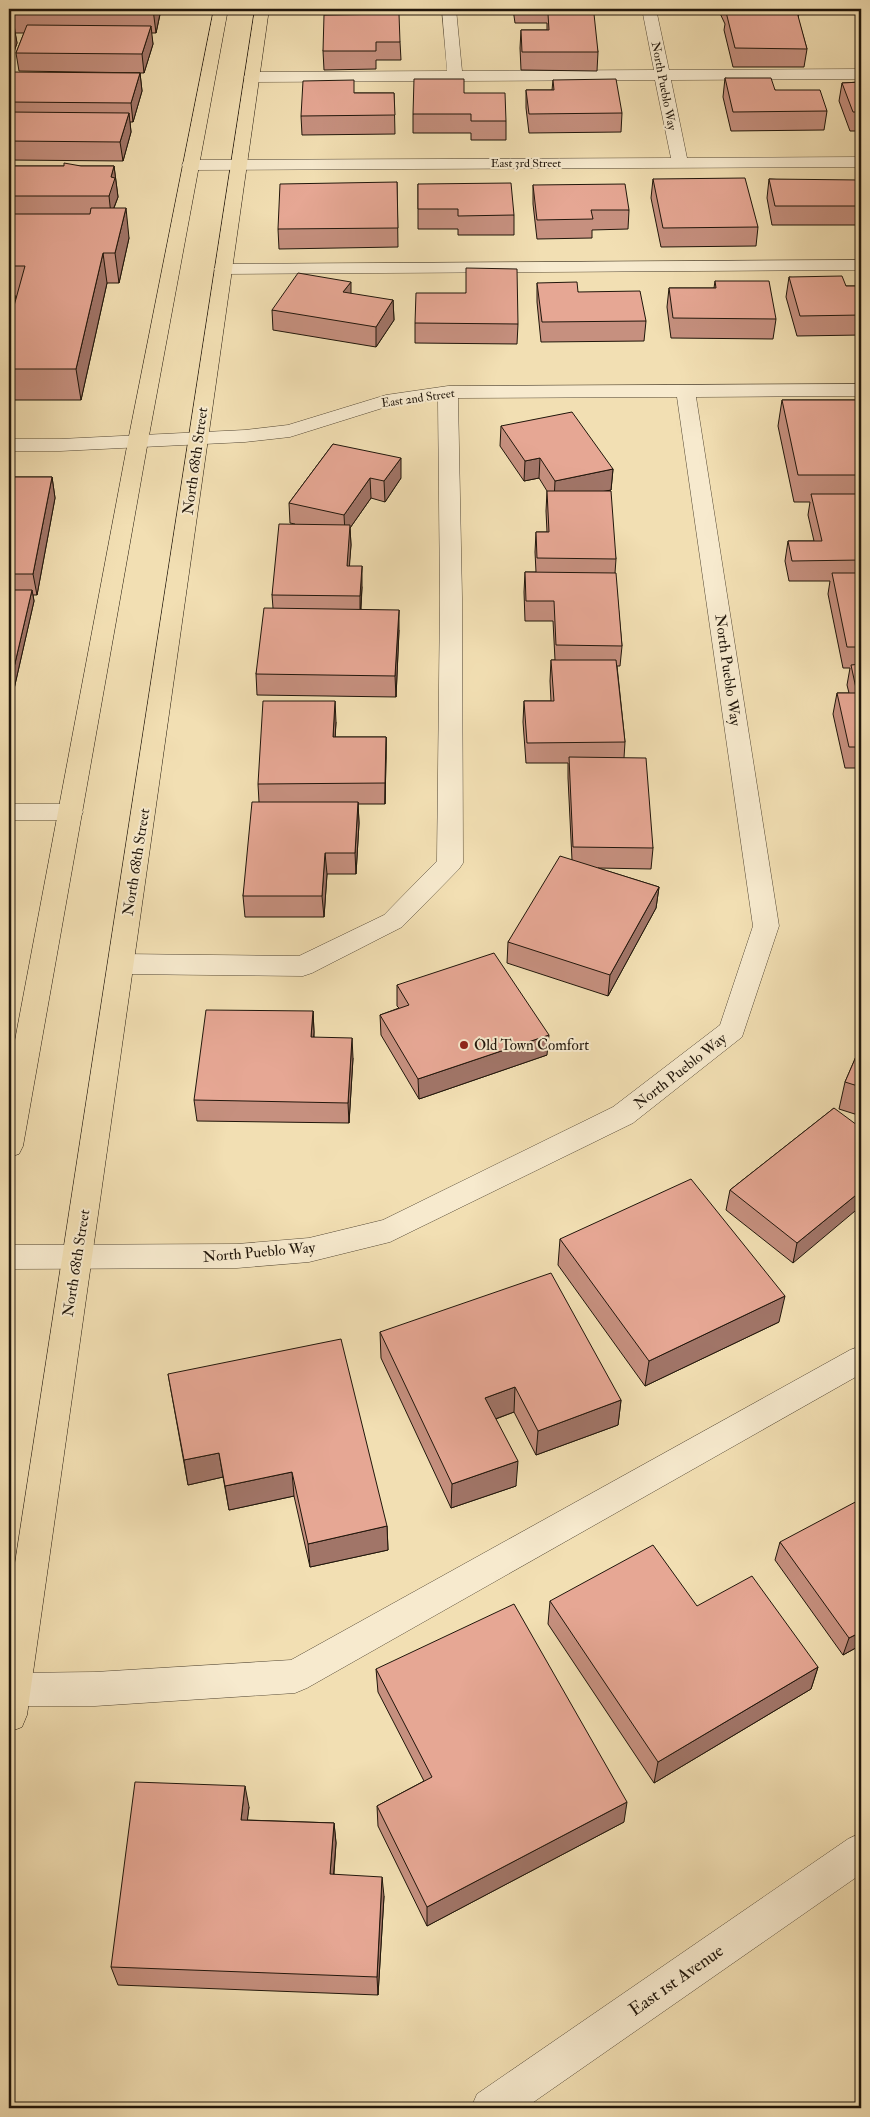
<svg xmlns="http://www.w3.org/2000/svg" width="870" height="2117" font-family="'IM FELL Double Pica',serif">
  <style>
    .lines { fill: none; stroke-linecap: round; stroke-linejoin: round }
    .minor-casing { stroke: #544835; stroke-width: 1 }
    .major-casing { stroke: #20160b; stroke-width: 1 }
    .minor { fill: #f7eace; fill-rule: evenodd }
    .major { fill: #f2dfb3; fill-rule: evenodd }
    .wall { fill: #c6907f; stroke: #20160b }
    .shaded-wall { fill: #a17568; stroke: #20160b }
    .building { fill: #e6a794; stroke: #20160b }
    .poi-dot { fill: #8f2418; stroke: #f7eace; stroke-width: 2 }
    .labels { text-anchor: middle; stroke-width: 4; stroke-linejoin: round; paint-order: stroke }
    .far-street-label { font-size: 12px; fill: #20160b; stroke: #f7eace }
    .street-label { font-size: 15px; fill: #20160b; stroke: #f7eace }
    .poi-label { font-size: 15px; fill: #20160b; stroke: #f7eace; text-anchor: start }
    .near-street-label { font-size: 18px; fill: #20160b; stroke: #f7eace }
  </style>
  <rect width="100%" height="100%" fill="#f2dfb3"/>
  <filter id="stains"><feTurbulence type="fractalNoise" baseFrequency=".004" numOctaves="4"/><feColorMatrix values="0 0 0 0 .2 0 0 0 0 .09 0 0 0 0 .02 0 0 0 .5 -.17"/></filter>
  <radialGradient id="worn" r=".72"><stop offset=".6" stop-color="#630" stop-opacity="0"/><stop offset="1" stop-color="#630" stop-opacity=".3"/></radialGradient>
  <g class="lines">
    <!-- minor casing -->
    <g class="minor-casing">
      <g id="minor">
        <path d="M442,9H456L462,71L654,70L642,9H656L669,70L861,69V79L671,80L687,158L861,157V167L190,170L184,169L182,165L184,161L190,160L671,158L655,80L252,82L246,80L244,77L246,74L252,72L447,71Z"/>
        <path d="M861,260V270L223,274L217,273L214,269L217,265L223,264Z"/>
        <path d="M861,384V396L696,397L779,926L742,1037L633,1123L390,1242L309,1262L237,1268L9,1269V1245L237,1244L309,1238L383,1220L613,1107L720,1025L753,926L677,397L458,398L462,598L463,863L459,869L402,927L312,973L303,976L121,974L112,971L108,964L112,957L121,954L299,956L384,915L437,861L440,598L438,399L389,406L290,437L245,442L60,451H9V439H60L245,430L288,425L386,395L448,386Z"/>
        <path d="M9,804H71L80,806L83,812L80,818L71,820H9Z"/>
        <path d="M861,1346V1374L307,1688L295,1693L95,1706H9V1674L12,1673L95,1672L291,1660L850,1350Z"/>
        <path d="M861,1833V1874L525,2108H471L477,2094L848,1839Z"/>
      </g>
    </g>
    <!-- major casing -->
    <g class="major-casing">
      <g id="major">
        <path d="M214,9H228L148,441L23,1146L19,1154L9,1157V1072L128,441Z"/>
        <path d="M255,9H269L27,1715L22,1727L9,1732V1602Z"/>
      </g>
    </g>
    <!-- minor -->
    <use href="#minor" class="minor"/>
    <!-- major -->
    <use href="#major" class="major"/>
  </g>
  <!-- wall -->
  <g class="wall">
    <path d="M9,9H161V10L156,33H151L153,44L144,73L19,71L16,53L24,33H15L17,43L9,66Z"/>
    <path d="M333,9H397V10L383,11V14L400,42L401,60H376V69L324,70L323,51L333,15Z"/>
    <path d="M513,9H589V14L598,52L597,71L521,70L520,48L521,30H547V23H515Z"/>
    <path d="M718,9H800L798,18L807,49L804,67H733L724,30L725,24Z"/>
    <path d="M140,73L142,91L133,122H130L131,132L123,161L9,160V76Z"/>
    <path d="M725,78L775,90L827,111L824,130L731,131L723,97Z"/>
    <path d="M553,80L622,113L621,132L529,133L526,108V90H552Z"/>
    <path d="M861,82V131H850L839,101L842,83Z"/>
    <path d="M355,93H394L395,134L302,135L301,116Z"/>
    <path d="M464,93L506,121V140H471V133H413V114Z"/>
    <path d="M9,166H114L118,197L114,208L129,238L119,283H107L81,400H9V324L16,296H9Z"/>
    <path d="M653,179L758,227L756,246L661,247L651,198Z"/>
    <path d="M769,179L861,185V225H772L767,198Z"/>
    <path d="M397,182L398,247L279,249L278,229Z"/>
    <path d="M418,184L514,215V235H458V229H418Z"/>
    <path d="M533,185L629,210L628,229L592,230V238L537,239L533,204Z"/>
    <path d="M789,277L846,286H861V335L797,336L786,297Z"/>
    <path d="M715,281L776,319L773,339L671,338L667,307L669,288H714Z"/>
    <path d="M537,283L578,292L646,321L644,341L541,342L537,302Z"/>
    <path d="M466,293L518,324L517,344L415,343V323Z"/>
    <path d="M393,300L394,320L376,347L273,330L272,310Z"/>
    <path d="M782,400H861V768H845L833,714L837,693H849L847,685L850,668H843L828,594L830,581H789L785,561L788,541H814L808,515L810,502H794L778,426Z"/>
    <path d="M501,426L613,469L611,490L604,491L616,559L615,573L622,646L620,666H617L625,742L624,758L653,848L651,869L598,868L659,887L656,908L608,996L507,963L508,942L572,860L568,778V763H526L523,722L524,701H551L550,681L551,660H555L553,621H525L524,592L525,572H536L535,552L536,532H547L546,511L547,491L539,478L524,481L500,446Z"/>
    <path d="M333,444L401,478L385,502L371,498L350,528L351,545L349,566L362,587L361,609L399,630L396,697L257,695L256,674L273,608L272,595L295,524L290,523L289,503Z"/>
    <path d="M9,477H52L55,498L37,595H33L34,601L9,711Z"/>
    <path d="M336,722L335,737H386V758L385,804H358L359,823L356,874H327L324,917H245L243,896L259,802L258,784Z"/>
    <path d="M397,985L547,1055L419,1099L381,1035L380,1015L399,1008L397,1006Z"/>
    <path d="M313,1011L314,1032V1037L353,1058L349,1123L197,1121L194,1100Z"/>
    <path d="M861,1045V1116L839,1109L845,1082Z"/>
    <path d="M834,1108L793,1263L726,1210L730,1190Z"/>
    <path d="M560,1239L779,1322L645,1386L558,1265Z"/>
    <path d="M380,1332L621,1400L618,1425L536,1455L514,1412L496,1419L516,1486L451,1508L381,1358Z"/>
    <path d="M168,1374L387,1526L388,1550L310,1567L294,1496L229,1510L223,1477L188,1485Z"/>
    <path d="M780,1542L861,1645L843,1655L775,1560Z"/>
    <path d="M550,1601L818,1667L811,1689L654,1783L548,1624Z"/>
    <path d="M376,1669L624,1822L427,1926L378,1826L377,1806L424,1781L378,1692Z"/>
    <path d="M249,1807L247,1820L334,1823L336,1843L334,1874L384,1896L378,1995L118,1985L111,1967Z"/>
  </g>
  <!-- shaded-wall -->
  <g class="shaded-wall">
    <path d="M153,9H161L156,33Z"/>
    <path d="M13,19L17,43L9,66V31Z"/>
    <path d="M151,26L153,44L144,73L142,54Z"/>
    <path d="M140,73L142,91L133,122L131,103Z"/>
    <path d="M129,113L131,132L123,161L120,142Z"/>
    <path d="M114,166L118,197L111,215L109,196L111,177Z"/>
    <path d="M126,208L129,238L119,283L115,253Z"/>
    <path d="M103,253L107,283L81,400L76,369Z"/>
    <path d="M351,282V301L343,292Z"/>
    <path d="M393,300L394,320L376,347V327Z"/>
    <path d="M401,458V478L385,502L384,481Z"/>
    <path d="M540,458L539,478L524,481L525,461Z"/>
    <path d="M613,469L611,490L554,501L555,481Z"/>
    <path d="M52,477L55,498L37,595L33,574Z"/>
    <path d="M370,478L371,498L350,528L351,545L348,586L344,515Z"/>
    <path d="M362,566V587L360,617V596Z"/>
    <path d="M32,590L34,601L9,711V689Z"/>
    <path d="M399,610V630L396,697L395,676Z"/>
    <path d="M335,701L336,722L334,758L333,737Z"/>
    <path d="M386,737V758L385,804V783Z"/>
    <path d="M358,802L359,823L356,874L355,853Z"/>
    <path d="M325,853L327,874L324,917L322,896Z"/>
    <path d="M659,887L656,908L608,996L610,975Z"/>
    <path d="M313,1011L314,1032L312,1058L311,1037Z"/>
    <path d="M549,1035L547,1055L419,1099L418,1079Z"/>
    <path d="M352,1038L353,1058L349,1123L348,1103Z"/>
    <path d="M861,1191V1206L793,1263L797,1243Z"/>
    <path d="M785,1296L779,1322L645,1386L649,1361Z"/>
    <path d="M515,1387L514,1412L484,1423L485,1398Z"/>
    <path d="M621,1400L618,1425L536,1455L538,1431Z"/>
    <path d="M219,1453L223,1477L188,1485L184,1460Z"/>
    <path d="M518,1461L516,1486L451,1508L452,1484Z"/>
    <path d="M292,1472L294,1496L229,1510L225,1486Z"/>
    <path d="M387,1526L388,1550L310,1567L308,1544Z"/>
    <path d="M861,1632V1645L843,1655L849,1638Z"/>
    <path d="M818,1667L811,1689L654,1783L658,1762Z"/>
    <path d="M245,1786L249,1807L245,1840L241,1820Z"/>
    <path d="M627,1802L624,1822L427,1926V1907Z"/>
    <path d="M334,1823L336,1843L332,1893L330,1874Z"/>
    <path d="M382,1877L384,1896L378,1995L377,1977Z"/>
  </g>
  <!-- building -->
  <g class="building">
    <path d="M726,12H797L807,49L735,48Z"/>
    <path d="M399,14L400,42H376V51H323L324,15Z"/>
    <path d="M548,14H594L598,52H522L521,30H549Z"/>
    <path d="M9,19H13L9,31Z"/>
    <path d="M27,25L151,26L142,54L16,53Z"/>
    <path d="M10,72L140,73L131,103L9,102V76Z"/>
    <path d="M725,78H771L775,90H820L827,111L733,112Z"/>
    <path d="M414,79H464V93H505L506,121H471V114H413Z"/>
    <path d="M616,79L622,113L529,114L526,90H554L553,80Z"/>
    <path d="M354,80V93H394L395,115L301,116L303,81Z"/>
    <path d="M861,82V112H853L842,83Z"/>
    <path d="M9,112L129,113L120,142L9,141Z"/>
    <path d="M64,163L81,166H114L111,177L115,178L109,196H9V166H64Z"/>
    <path d="M745,178L758,227L663,228L653,179Z"/>
    <path d="M769,179L860,180L861,185V206H775Z"/>
    <path d="M397,182L398,228L278,229L280,184Z"/>
    <path d="M511,183L514,215L458,216V209H418V184Z"/>
    <path d="M625,184L629,210H591L593,219L537,220L533,185Z"/>
    <path d="M91,208H126L115,253H103L76,369H9V324L25,266H9V214H90Z"/>
    <path d="M466,268L517,269L518,324L415,323L416,293H466Z"/>
    <path d="M298,273L351,282L343,292L393,300L376,327L272,310Z"/>
    <path d="M842,276L846,286H861V315L800,316L789,277Z"/>
    <path d="M715,281H769L776,319L673,318L669,288H716Z"/>
    <path d="M577,282L578,292L640,291L646,321L542,322L537,283Z"/>
    <path d="M782,400H861V475H798Z"/>
    <path d="M572,412L613,469L555,481L540,458L525,461L501,426Z"/>
    <path d="M333,444L401,458L384,481L370,478L344,515L289,503Z"/>
    <path d="M9,477H52L33,574H9Z"/>
    <path d="M547,491H611L616,559L537,558L536,532H549Z"/>
    <path d="M811,494H861V560L792,561L788,541H822Z"/>
    <path d="M279,524L350,525L347,566H362L360,596L272,595Z"/>
    <path d="M525,572L616,573L622,646L556,645L554,601H526Z"/>
    <path d="M832,573H861V647H847Z"/>
    <path d="M9,590H32L9,689Z"/>
    <path d="M264,608L399,610L395,676L256,674Z"/>
    <path d="M551,660H616L625,742L527,743L524,701H554Z"/>
    <path d="M861,664V747H849L837,693H857L851,665Z"/>
    <path d="M263,701H335L333,737H386L385,783L258,784Z"/>
    <path d="M569,757L646,758L653,848L573,847Z"/>
    <path d="M252,802H358L355,853H325L322,896H243Z"/>
    <path d="M560,856L659,887L610,975L508,942Z"/>
    <path d="M494,953L549,1035L418,1079L380,1015L409,1005L397,985Z"/>
    <path d="M206,1010L313,1011L311,1037L352,1038L348,1103L194,1100Z"/>
    <path d="M861,1045V1087L845,1082Z"/>
    <path d="M834,1108L861,1128V1191L797,1243L730,1190Z"/>
    <path d="M691,1179L785,1296L649,1361L560,1239Z"/>
    <path d="M551,1273L621,1400L538,1431L515,1387L485,1398L518,1461L452,1484L380,1332Z"/>
    <path d="M341,1339L387,1526L308,1544L292,1472L225,1486L219,1453L184,1460L168,1374Z"/>
    <path d="M861,1499V1632L849,1638L780,1542Z"/>
    <path d="M653,1545L697,1606L752,1576L818,1667L658,1762L550,1601Z"/>
    <path d="M514,1604L627,1802L427,1907L377,1806L432,1777L376,1669Z"/>
    <path d="M135,1782L245,1786L241,1820L334,1823L330,1874L382,1877L377,1977L111,1967Z"/>
  </g>
  <!-- markers -->
  <circle class="poi-dot" cx="464" cy="1045" r="5"/>
  <g class="labels">
    <!-- far-street labels -->
    <g class="far-street-label">
      <text transform="translate(664 86) rotate(79)" y="4">North Pueblo Way</text>
      <text x="526" y="167">East 3rd Street</text>
      <text transform="translate(418 398) rotate(-8)" y="4">East 2nd Street</text>
    </g>
    <!-- street labels -->
    <g class="street-label">
      <text transform="translate(195 461) rotate(-82)" y="5">North 68th Street</text>
      <text transform="translate(728 670) rotate(82)" y="5">North Pueblo Way</text>
      <text transform="translate(136 862) rotate(-81)" y="5">North 68th Street</text>
      <text transform="translate(680 1071) rotate(-38)" y="5">North Pueblo Way</text>
      <text transform="translate(259 1252) rotate(-5)" y="5">North Pueblo Way</text>
      <text transform="translate(76 1263) rotate(-81)" y="5">North 68th Street</text>
    </g>
    <!-- poi labels -->
    <g class="poi-label">
      <text x="474" y="1050">Old Town Comfort</text>
    </g>
    <!-- near-street labels -->
    <g class="near-street-label">
      <text transform="translate(676 1980) rotate(-35)" y="6">East 1st Avenue</text>
    </g>
  </g>
  <!-- margin -->
  <rect width="870" height="2117" fill="none" stroke="#f2dfb3" stroke-width="30"/>
  <rect x="10" y="10" width="850" height="2097" fill="none" stroke="#20160b" stroke-width="2.5"/>
  <rect x="15" y="15" width="840" height="2087" fill="none" stroke="#20160b"/>
  <rect width="100%" height="100%" filter="url(#stains)"/>
  <rect width="100%" height="100%" fill="url(#worn)"/>
</svg>
